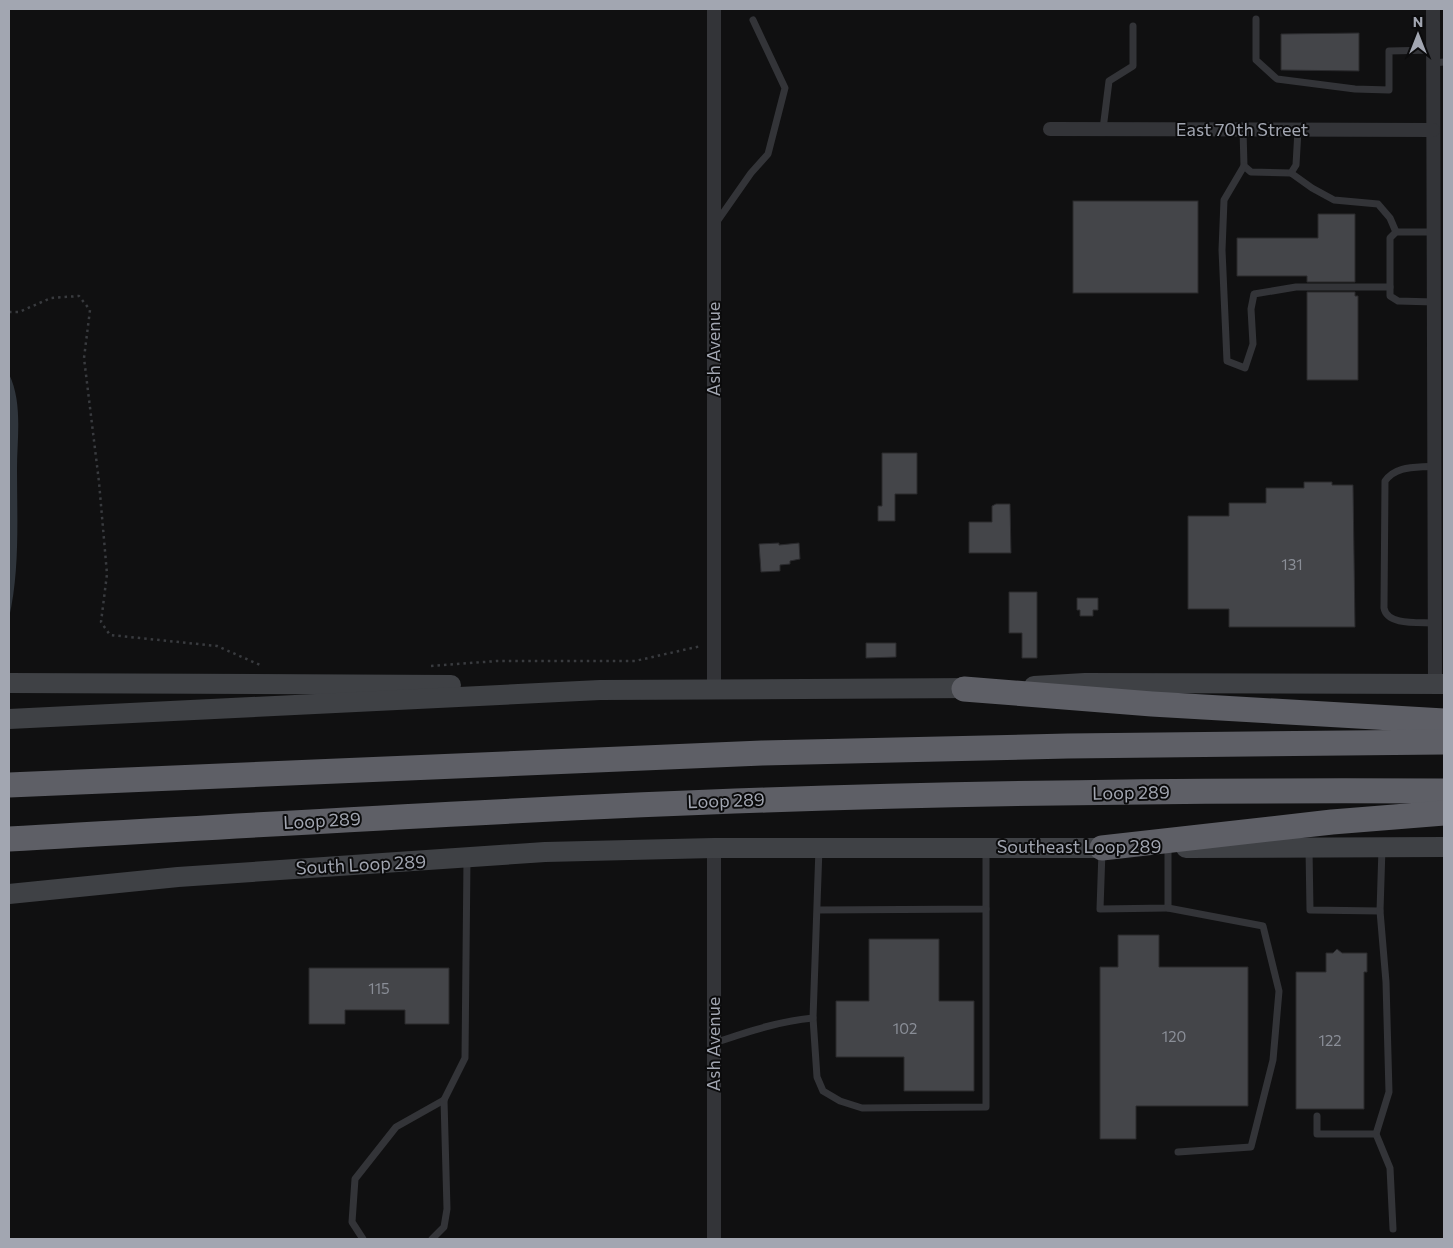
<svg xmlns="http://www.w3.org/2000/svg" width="1453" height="1248" font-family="Commissioner,sans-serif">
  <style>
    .water { fill: #2f353c }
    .building { fill: #444549; stroke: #2a2a2d }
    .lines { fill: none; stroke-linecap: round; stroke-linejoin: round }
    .path { stroke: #393b3f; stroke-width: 2.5; stroke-dasharray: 2.5 4; stroke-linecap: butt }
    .service { stroke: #333438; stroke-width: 7 }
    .minor { stroke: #333438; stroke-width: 14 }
    .secondary { stroke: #3f4145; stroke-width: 20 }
    .motorway { stroke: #5e5f66; stroke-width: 25 }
    .labels { text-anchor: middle; stroke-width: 4; stroke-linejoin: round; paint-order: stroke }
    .number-label { font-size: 15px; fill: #8a8e97 }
    .street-label { font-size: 18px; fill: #a2a6b1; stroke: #0b0b0c }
  </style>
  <rect width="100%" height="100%" fill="#101011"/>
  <!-- water -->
  <path class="water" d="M9,374C23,403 17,438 17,469C17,518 20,570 9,618Z"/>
  <!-- building -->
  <g class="building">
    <path d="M1359,33V71L1281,70V34Z"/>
    <rect x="1073" y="201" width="125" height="92"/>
    <path d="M1318,214H1355V282H1307V276H1237V238H1318Z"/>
    <path d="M1307,292H1355V296H1358V380H1307Z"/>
    <path d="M882,453H917V494H895V521H878V506H882Z"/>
    <path d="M1304,482H1332V485H1353L1355,627H1229V609H1188V516H1229V503H1266V488H1304Z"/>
    <path d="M996,504H1010L1011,553H969V522H992V506Z"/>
    <path d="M779,543V545L799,543L800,559L790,561V564L780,565V571L761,572L759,544Z"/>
    <path d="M1009,592H1037V658H1022V633H1009Z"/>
    <path d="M1077,598H1098V610H1093V616H1080V610H1077Z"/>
    <path d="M866,643H896V657L866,658Z"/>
    <path d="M1118,935H1159V967H1248V1106H1136V1139H1100V967H1118Z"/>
    <path d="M869,939H939V1001H974V1091H904V1057H836V1001H869Z"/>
    <path d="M1337,949L1342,953H1367V972H1364V1109H1296V972H1326V953H1333Z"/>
    <path d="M309,968H449V1024H405V1010H345V1024H309Z"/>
  </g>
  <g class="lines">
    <!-- path -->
    <g class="path">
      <path d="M9,312H19L51,298L79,296L90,310L84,358L99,482L107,574L101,622L110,635L217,646L260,665"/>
      <path d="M431,666L497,661H635L701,646"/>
    </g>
    <!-- service -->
    <g class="service">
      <path d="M1256,19V60L1277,79L1355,89L1389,90V51L1433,50"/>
      <path d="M1433,63L1444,62"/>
      <path d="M1103,129L1109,81L1133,66V26"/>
      <path d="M1243,130L1244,166L1251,172L1291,173L1296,165L1298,130"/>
      <path d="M1244,166L1224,200L1222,250L1227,361L1245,368L1253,344L1251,309L1254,294L1296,287H1390"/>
      <path d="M1291,173L1312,188L1334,200L1378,204L1390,218L1396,232"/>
      <path d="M716,223L751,173L768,154L785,88L753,20"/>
      <path d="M1434,232H1396L1390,238V296L1398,301L1434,302"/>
      <path d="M1434,466C1416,468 1397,465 1385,481L1384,608C1387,626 1420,622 1434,623"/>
      <path d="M1309,849L1310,910L1380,911L1382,848"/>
      <path d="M1102,851L1100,909L1168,908V848"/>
      <path d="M1168,908L1263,926L1279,991L1273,1060L1251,1147L1178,1152"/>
      <path d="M818,910L986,909V850"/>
      <path d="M1380,911L1386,982L1389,1092L1376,1134L1390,1168L1393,1229"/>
      <path d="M813,1018L817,1077L823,1091L840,1101L862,1108L986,1107V909"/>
      <path d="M714,1043C747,1032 779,1021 813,1018L819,848"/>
      <path d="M1317,1116V1134H1376"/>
      <path d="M363,1239L352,1222L355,1179L396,1127L444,1100"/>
      <path d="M432,1239L444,1227L447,1209L444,1100L465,1058L467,859"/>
    </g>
    <!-- minor -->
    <g class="minor">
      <path d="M714,9V689"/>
      <path d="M1433,9L1435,684"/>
      <path d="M1050,129L1433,130"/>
      <path d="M714,848V1239"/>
    </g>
    <!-- secondary -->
    <g class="secondary">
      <path d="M9,683L451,685"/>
      <path d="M1034,686L1085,683L1444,684"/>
      <path d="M9,719L600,690L977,688"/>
      <path d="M1186,848L1444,847"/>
      <path d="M9,894L178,877L545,852L714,848H1117"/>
    </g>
    <!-- motorway -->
    <g class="motorway">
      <path d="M964,689L1152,704L1444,721"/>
      <path d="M9,785L762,753L1068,746L1444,742"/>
      <path d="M9,839C261,825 513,809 766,800C992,792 1218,790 1444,791"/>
      <path d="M1102,848L1332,822L1444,813"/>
    </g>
  </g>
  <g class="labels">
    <!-- number labels -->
    <g class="number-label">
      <text x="1292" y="570">131</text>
      <text x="379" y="994">115</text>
      <text x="905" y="1034">102</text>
      <text x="1174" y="1042">120</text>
      <text x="1330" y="1046">122</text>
    </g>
    <!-- street labels -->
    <g class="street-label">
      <text x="1242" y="136">East 70th Street</text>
      <text transform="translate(714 349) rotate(-90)" y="6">Ash Avenue</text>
      <text transform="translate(1131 793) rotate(-1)" y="6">Loop 289</text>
      <text transform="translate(726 801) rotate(-2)" y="6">Loop 289</text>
      <text transform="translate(322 821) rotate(-3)" y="6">Loop 289</text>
      <text x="1079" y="853">Southeast Loop 289</text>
      <text transform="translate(361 865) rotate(-3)" y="6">South Loop 289</text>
      <text transform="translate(714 1044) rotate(-90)" y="6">Ash Avenue</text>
    </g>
  </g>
  <!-- border -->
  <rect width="1453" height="1248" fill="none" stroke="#a2a6b1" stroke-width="20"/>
  <!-- north arrow -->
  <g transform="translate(1418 35)" stroke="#0b0b0c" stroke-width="4" paint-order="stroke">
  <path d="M0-4L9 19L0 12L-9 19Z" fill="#a2a6b1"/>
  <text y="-8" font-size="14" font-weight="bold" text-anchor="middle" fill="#a2a6b1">N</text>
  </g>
</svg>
